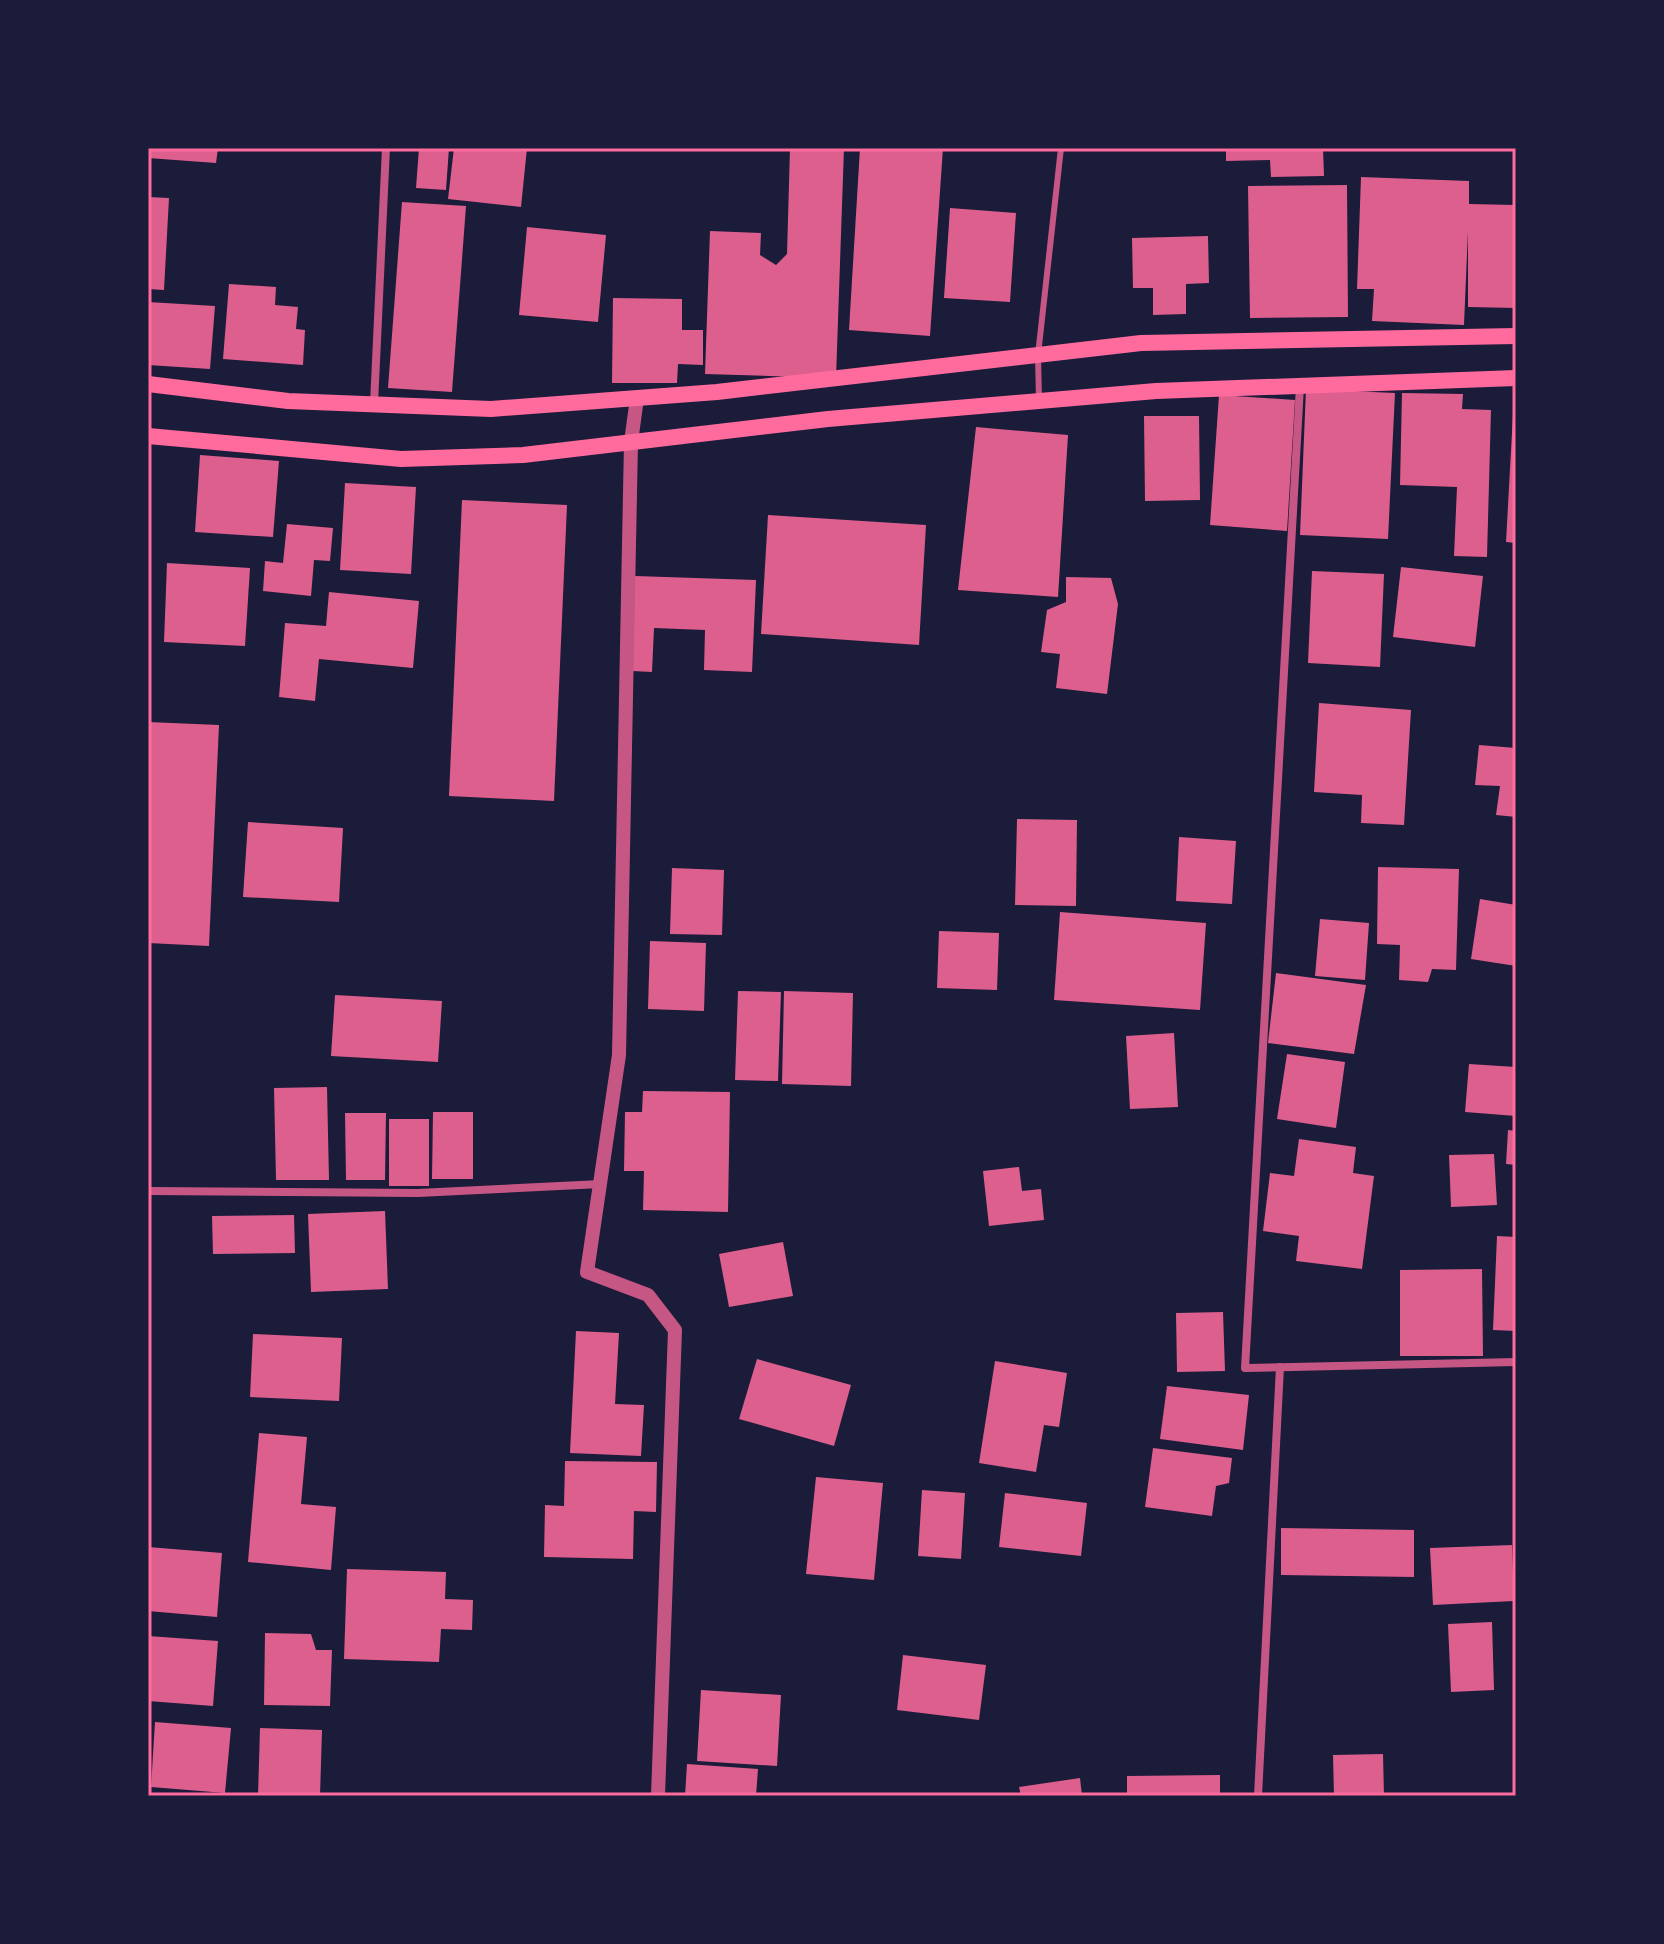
<svg xmlns="http://www.w3.org/2000/svg" width="1664" height="1944" font-family="Manrope,sans-serif">
  <style>
    .building { fill: #dd5f8e }
    .lines { fill: none; stroke-linecap: round; stroke-linejoin: round }
    .service { stroke: #c65784; stroke-width: 6 }
    .minor { stroke: #c65784; stroke-width: 8 }
    .tertiary { stroke: #c65784; stroke-width: 14 }
    .secondary { stroke: #ff6b9d; stroke-width: 16 }
    .neatline { fill: none; stroke: #ff6b9d; stroke-width: 3 }
  </style>
  <rect width="100%" height="100%" fill="#1b1b3a"/>
  <!-- building -->
  <g class="building">
    <path d="M148,148H218L216,163L148,158Z"/>
    <path d="M419,148H449L446,190L416,188Z"/>
    <path d="M454,148H527L521,207L448,199Z"/>
    <path d="M790,148H844L836,378L705,374L710,231L761,233L760,255L776,265L787,254Z"/>
    <path d="M860,148H943L930,336L849,330Z"/>
    <path d="M1226,148H1323L1324,176L1271,177L1270,160L1226,161Z"/>
    <path d="M1361,177L1469,181V204L1516,205V308L1468,307V231L1464,325L1372,321L1374,289H1357Z"/>
    <path d="M1347,185L1348,317L1250,318L1248,186Z"/>
    <path d="M148,197L169,198L164,290L148,289Z"/>
    <path d="M402,202L466,206L452,392L388,388Z"/>
    <path d="M950,208L1016,213L1010,302L944,298Z"/>
    <path d="M527,227L606,235L598,322L519,315Z"/>
    <path d="M1208,236L1209,283L1186,284V314L1153,315V288H1133L1132,238Z"/>
    <path d="M229,284L276,287L275,305L298,307L296,329L305,330L303,365L223,359Z"/>
    <path d="M613,298L682,299V330H703V365L678,364L677,383H612Z"/>
    <path d="M148,302L215,306L210,369L148,365Z"/>
    <path d="M1306,389L1395,393L1388,539L1300,535Z"/>
    <path d="M1402,393L1463,394L1462,409L1491,410L1487,557L1454,556L1457,487L1400,485Z"/>
    <path d="M1219,395L1295,400L1287,531L1210,525Z"/>
    <path d="M1514,396H1516V543L1506,542Z"/>
    <path d="M1144,416H1199L1200,500L1145,501Z"/>
    <path d="M976,427L1068,435L1058,597L958,590Z"/>
    <path d="M200,455L279,461L273,537L195,532Z"/>
    <path d="M345,483L416,487L411,574L340,570Z"/>
    <path d="M462,500L567,505L554,801L449,796Z"/>
    <path d="M768,515L926,525L919,645L761,634Z"/>
    <path d="M287,524L333,528L330,561L314,560L311,596L263,591L265,561L283,563Z"/>
    <path d="M167,563L250,568L245,646L164,642Z"/>
    <path d="M1401,567L1483,576L1475,647L1393,637Z"/>
    <path d="M1312,571L1384,574L1380,667L1308,663Z"/>
    <path d="M635,576L756,580L752,672L704,670L705,630L654,628L652,672L632,671Z"/>
    <path d="M1066,577L1111,578L1118,604L1107,694L1056,688L1060,654L1041,652L1047,610L1066,602Z"/>
    <path d="M329,592L419,601L413,668L319,659L315,701L279,697L285,623L326,626Z"/>
    <path d="M1319,703L1411,710L1404,825L1361,823L1362,795L1314,792Z"/>
    <path d="M148,722L219,725L209,946L148,943Z"/>
    <path d="M1479,745L1516,748V817L1496,815L1500,786L1475,785Z"/>
    <path d="M1017,819L1077,820L1076,906L1015,905Z"/>
    <path d="M248,822L343,828L339,902L243,897Z"/>
    <path d="M1179,837L1236,841L1232,904L1176,901Z"/>
    <path d="M1378,867L1459,869L1456,970L1432,969L1428,982L1399,980L1400,945L1377,944Z"/>
    <path d="M672,868L724,870L722,935L670,934Z"/>
    <path d="M1480,899L1516,905V966L1471,959Z"/>
    <path d="M1060,912L1206,923L1200,1010L1054,1000Z"/>
    <path d="M1320,919L1369,923L1365,980L1315,976Z"/>
    <path d="M939,931L999,933L997,990L937,988Z"/>
    <path d="M650,941L706,943L704,1011L648,1009Z"/>
    <path d="M1276,973L1366,985L1354,1054L1268,1043Z"/>
    <path d="M738,991L781,992L778,1081L735,1080Z"/>
    <path d="M784,991L853,993L851,1086L782,1084Z"/>
    <path d="M335,995L442,1001L438,1062L331,1056Z"/>
    <path d="M1174,1033L1178,1107L1130,1109L1126,1036Z"/>
    <path d="M1287,1054L1345,1062L1336,1128L1277,1119Z"/>
    <path d="M1469,1064L1516,1067V1116L1465,1112Z"/>
    <path d="M327,1087L329,1180H276L274,1088Z"/>
    <path d="M643,1091L730,1092L728,1212L643,1210L644,1171H624L625,1112H642Z"/>
    <path d="M433,1112H473V1179H432Z"/>
    <path d="M345,1113H386L385,1180H346Z"/>
    <rect x="389" y="1119" width="40" height="67"/>
    <path d="M1508,1130L1516,1131V1165L1506,1164Z"/>
    <path d="M1299,1139L1356,1147L1353,1173L1374,1176L1362,1269L1296,1261L1299,1236L1263,1231L1270,1173L1294,1176Z"/>
    <path d="M1494,1154L1497,1205L1451,1207L1449,1155Z"/>
    <path d="M1019,1167L1022,1191L1041,1189L1044,1220L989,1226L983,1171Z"/>
    <path d="M385,1211L388,1289L311,1292L308,1214Z"/>
    <path d="M294,1215L295,1253L213,1254L212,1216Z"/>
    <path d="M1497,1236L1516,1237V1331L1493,1330Z"/>
    <path d="M783,1242L793,1296L729,1307L719,1254Z"/>
    <path d="M1482,1269L1483,1356H1400V1270Z"/>
    <path d="M1223,1312L1225,1371L1177,1372L1176,1313Z"/>
    <path d="M576,1331L619,1333L615,1404L644,1405L641,1456L570,1453Z"/>
    <path d="M253,1334L342,1338L339,1401L250,1397Z"/>
    <path d="M757,1359L851,1385L834,1446L739,1419Z"/>
    <path d="M995,1361L1067,1373L1059,1427L1044,1425L1036,1472L979,1463Z"/>
    <path d="M1167,1386L1249,1395L1243,1450L1160,1439Z"/>
    <path d="M259,1433L307,1437L301,1504L336,1507L331,1570L248,1562Z"/>
    <path d="M1153,1448L1232,1458L1229,1483L1216,1486L1212,1516L1145,1507Z"/>
    <path d="M565,1461L657,1462L656,1512L634,1511L633,1559L544,1557L545,1505L564,1506Z"/>
    <path d="M816,1477L883,1483L874,1580L806,1574Z"/>
    <path d="M922,1490L965,1493L961,1559L918,1556Z"/>
    <path d="M1005,1493L1087,1503L1081,1556L999,1547Z"/>
    <path d="M1281,1528L1414,1530V1577L1281,1575Z"/>
    <path d="M1512,1545L1514,1601L1433,1605L1430,1548Z"/>
    <path d="M148,1547L222,1553L217,1617L148,1611Z"/>
    <path d="M347,1569L446,1572L445,1599L473,1600L472,1630L441,1629L439,1662L344,1659Z"/>
    <path d="M1492,1622L1494,1690L1451,1692L1448,1624Z"/>
    <path d="M265,1633L311,1634L316,1650H332L330,1706L264,1705Z"/>
    <path d="M148,1636L218,1641L213,1706L148,1701Z"/>
    <path d="M903,1655L986,1665L979,1720L897,1710Z"/>
    <path d="M701,1690L781,1695L777,1766L697,1761Z"/>
    <path d="M155,1722L231,1728L225,1793L151,1787Z"/>
    <path d="M260,1728L322,1730L320,1796H258Z"/>
    <path d="M1383,1754L1384,1796H1334L1333,1755Z"/>
    <path d="M687,1764L758,1769L756,1796H685Z"/>
    <path d="M1220,1775V1796H1127V1776Z"/>
    <path d="M1080,1778L1082,1796H1021L1019,1787Z"/>
  </g>
  <g class="lines">
    <!-- service -->
    <path class="service" d="M1039,401L1038,355L1061,148"/>
    <!-- minor -->
    <g class="minor">
      <path d="M1300,386L1245,1368L1516,1362"/>
      <path d="M374,404L386,148"/>
      <path d="M148,1191L418,1193L601,1184"/>
      <path d="M1258,1796L1280,1367"/>
    </g>
    <!-- tertiary -->
    <path class="tertiary" d="M637,398L631,442L619,1055L587,1272L648,1295L675,1330L658,1796"/>
    <!-- secondary -->
    <g class="secondary">
      <path d="M148,384L288,401L491,409L717,392L1141,343L1516,336"/>
      <path d="M148,436L401,459L523,455L828,419L1156,391L1516,378"/>
    </g>
  </g>
  <!-- border -->
  <rect width="1664" height="1944" fill="none" stroke="#1b1b3a" stroke-width="300"/>
  <rect x="150" y="150" width="1364" height="1644" class="neatline"/>
</svg>
